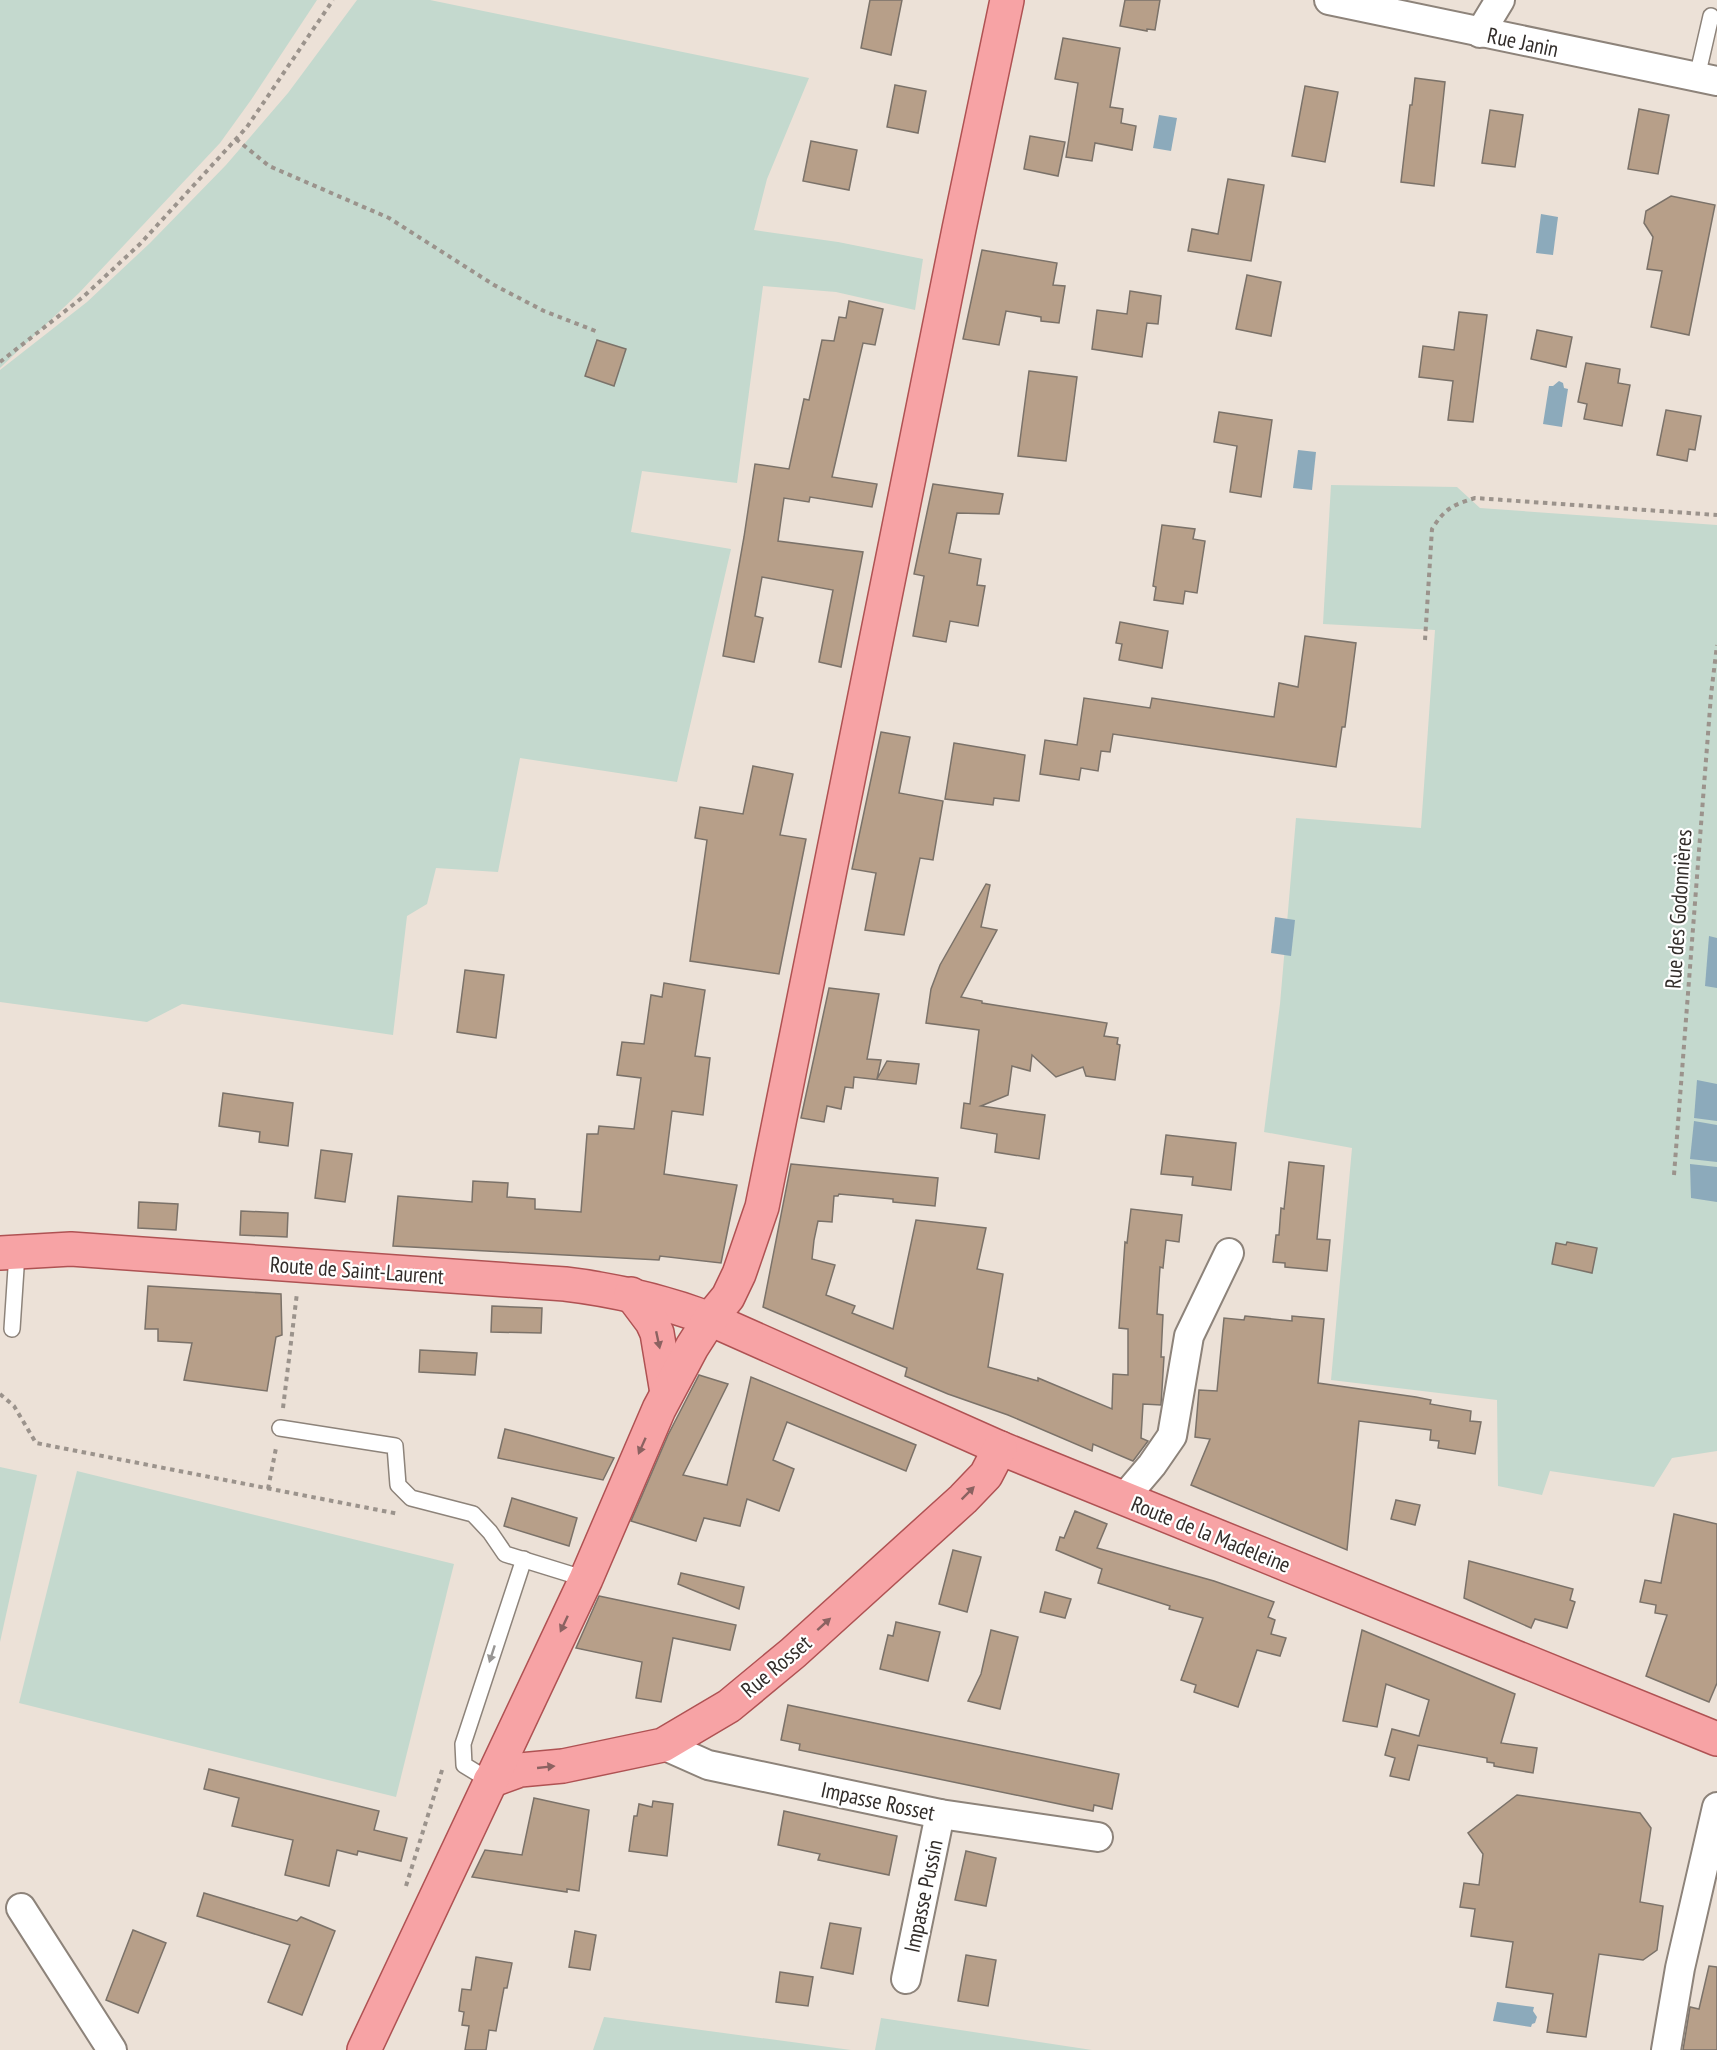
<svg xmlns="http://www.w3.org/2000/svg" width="1717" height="2050" font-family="'PT Sans Narrow',sans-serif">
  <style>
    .green { fill: #c4d9ce }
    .water { fill: #8caabb }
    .building { fill: #b79f89; stroke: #7b7269; stroke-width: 1.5 }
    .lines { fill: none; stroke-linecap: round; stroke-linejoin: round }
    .lane-casing { stroke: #8d837a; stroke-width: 18 }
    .street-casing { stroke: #8d837a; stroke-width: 32 }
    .primary-casing { stroke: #af5253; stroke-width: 36 }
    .path { stroke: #9b938c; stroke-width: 4; stroke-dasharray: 4.5 4.5; stroke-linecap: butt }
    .lane { stroke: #fff; stroke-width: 15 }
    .street { stroke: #fff; stroke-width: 28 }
    .primary { stroke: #f7a3a5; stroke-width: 33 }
    .oneway { fill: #8b6261 }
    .oneway2 { fill: #989694 }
    .labels { text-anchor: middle; stroke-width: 4.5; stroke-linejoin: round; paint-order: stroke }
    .street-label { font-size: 22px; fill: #322d2a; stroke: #fff }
  </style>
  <rect width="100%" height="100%" fill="#ece1d7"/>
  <!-- green -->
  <g class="green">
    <path d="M0,0H317L251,100L220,143L79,293L0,368Z"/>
    <path d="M357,0H430L809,78L767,179L754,230L838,242L923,259L915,310L836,292L763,286L737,483L642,471L631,532L731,549L677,782L520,758L498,872L436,868L427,904L407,916L393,1035L182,1004L147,1022L0,1002V370L87,302L150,243L226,165L288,93Z"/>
    <path d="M1331,485L1457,487L1480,508L1717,525V1451L1672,1458L1654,1487L1550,1471L1542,1495L1498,1486L1497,1400L1331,1380L1352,1148L1264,1132L1280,1004L1296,818L1421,828L1435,630L1323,624Z"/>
    <path d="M0,1467L37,1475L0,1642Z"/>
    <path d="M77,1471L454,1564L396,1797L19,1703Z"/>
    <path d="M604,2017L851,2050H593Z"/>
    <path d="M881,2018L1092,2050H875Z"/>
  </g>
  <!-- water -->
  <g class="water">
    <path d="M1159,115L1177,118L1171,151L1153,148Z"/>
    <path d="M1541,214L1558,217L1553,255L1536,253Z"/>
    <path d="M1559,381L1563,383L1564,388L1568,389L1562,427L1543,424L1549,386H1553Z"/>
    <path d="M1298,450L1316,452L1312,490L1293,488Z"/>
    <path d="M1275,917L1295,920L1291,956L1271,953Z"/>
    <path d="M1709,936L1717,938V988L1705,986Z"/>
    <path d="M1697,1080L1717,1084V1121L1694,1118Z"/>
    <path d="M1694,1121L1717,1125V1162L1690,1159Z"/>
    <path d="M1690,1164L1717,1167V1202L1691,1198Z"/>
    <path d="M1497,2002L1534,2007L1533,2011L1537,2017L1535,2023L1532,2024L1531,2027L1493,2021Z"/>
  </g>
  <!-- building -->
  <g class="building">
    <path d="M870,0H902L891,55L861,48Z"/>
    <path d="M1125,0H1160L1155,30L1147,29V31L1120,26Z"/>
    <path d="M1063,38L1120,48L1110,107L1123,109L1121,123L1136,126L1132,150L1095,143L1092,161L1066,157L1078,83L1055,79Z"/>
    <path d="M1415,78L1445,82L1434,186L1401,182L1410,105H1412Z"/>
    <path d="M895,85L926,91L918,133L887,127Z"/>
    <path d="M1305,86L1338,92L1325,162L1292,156Z"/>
    <path d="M1639,109L1669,115L1658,174L1628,169Z"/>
    <path d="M1490,110L1523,115L1515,167L1482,163Z"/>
    <path d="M1030,136L1065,142L1058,176L1024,169Z"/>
    <path d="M811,141L857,150L849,190L803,181Z"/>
    <path d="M1228,179L1264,185L1251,261L1188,251L1192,229L1218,234Z"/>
    <path d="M1671,196L1715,205L1689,335L1651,327L1662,271L1647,269L1653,237L1644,223L1646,211Z"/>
    <path d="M982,250L1057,263L1053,285L1065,286L1059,323L1041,321V317L1006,311L999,345L963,339Z"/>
    <path d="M1247,275L1281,282L1271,336L1236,329Z"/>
    <path d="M1130,291L1161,296L1158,324L1147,323L1142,357L1092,349L1097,310L1127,314Z"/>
    <path d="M849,301L883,309L875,345L863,343L832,477L877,484L872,507L810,497L809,502L784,498L778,541L863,552L841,667L819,662L833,590L762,577L755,616L763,618L754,662L723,656L744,537L755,464L789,469L804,399L809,400L822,340L834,341L839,317L846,318Z"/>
    <path d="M1459,312L1487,315L1473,422L1448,420L1453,381L1419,377L1423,346L1454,350Z"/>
    <path d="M1537,330L1572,337L1566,367L1531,359Z"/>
    <path d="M597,340L626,349L614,386L585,376Z"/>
    <path d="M1586,363L1620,369L1618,383L1630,385L1622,426L1584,419L1587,404L1578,402Z"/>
    <path d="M1029,371L1077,377L1066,461L1018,456Z"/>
    <path d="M1666,410L1701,416L1695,450L1689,449L1687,461L1657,455Z"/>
    <path d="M1219,412L1272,420L1261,497L1230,492L1237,446L1214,442Z"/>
    <path d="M933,484L1003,494L999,514L957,513L949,553L981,559L977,585L985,586L978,626L950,621L946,642L913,636L924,576L914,574Z"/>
    <path d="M1162,525L1195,529L1193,539L1205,541L1197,593L1185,591L1183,604L1154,600L1156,587L1153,586Z"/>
    <path d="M1120,622L1168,631L1162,668L1119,660L1122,644L1116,643Z"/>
    <path d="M1305,636L1356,643L1345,727H1342L1336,767L1113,734L1110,752L1101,751L1098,771L1081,768L1079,780L1040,774L1045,740L1077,745L1084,698L1150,708L1152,698L1274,717L1279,683L1298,687Z"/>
    <path d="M881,732L910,737L899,793L943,801L933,860L920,858L904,935L865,930L876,873L852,869Z"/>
    <path d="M954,743L1025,755L1019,801L994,798L993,805L945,799Z"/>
    <path d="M753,766L793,774L780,835L806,839L779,974L690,961L707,840L695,838L700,807L743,814Z"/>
    <path d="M986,884L990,885L981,927L997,930L961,997L982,1001V1003L1107,1023L1104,1036L1118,1038L1117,1044L1120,1045L1115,1080L1086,1076L1083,1067L1056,1077L1032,1055L1030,1071L1012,1066L1008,1095L981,1106L1045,1115L1039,1159L995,1152L997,1134L961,1128L964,1103L970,1104L979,1030L926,1023L931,989L940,965Z"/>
    <path d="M465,970L504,975L496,1038L457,1032Z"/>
    <path d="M664,983L705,990L695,1056L710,1058L703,1115L672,1111L664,1174L737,1185L721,1263L660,1256L659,1260L393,1246L398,1196L472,1202L473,1181L508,1183L507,1197L535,1199V1209L581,1212L587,1134H598L599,1126L634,1129L641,1078L617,1075L622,1042L644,1044L651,995L662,997Z"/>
    <path d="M829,988L879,994L867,1059L881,1060L877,1079L887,1061L919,1064L916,1084L854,1077L853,1088L845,1087L841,1109L827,1106L824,1122L801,1118Z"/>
    <path d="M223,1093L293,1103L288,1146L259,1142L260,1132L219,1126Z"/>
    <path d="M1166,1135L1236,1143L1231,1190L1192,1185L1193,1177L1161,1174Z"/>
    <path d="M321,1150L352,1154L345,1202L315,1198Z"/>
    <path d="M1289,1162L1324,1166L1317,1239L1330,1240L1327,1271L1285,1267V1263L1273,1262L1276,1235H1279L1281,1208L1284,1209Z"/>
    <path d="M791,1164L938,1178L935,1206L893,1202V1199L839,1194L838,1196H834L832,1222L818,1221L814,1240L812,1259L835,1265L826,1295L855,1306L852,1313L893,1329L916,1220L986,1228L977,1269L1003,1274L988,1367L1038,1381V1378L1112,1409L1113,1374L1128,1375V1329L1119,1328L1125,1242L1127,1243L1131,1209L1182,1215L1179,1242L1166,1240L1163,1268L1160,1267L1157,1314L1163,1315L1161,1357H1164L1161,1405L1143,1404L1141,1438L1148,1441L1133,1461L1093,1444L1092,1451L1008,1415L948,1394L905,1376L907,1368L763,1307Z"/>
    <path d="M139,1202L178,1204L176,1230L138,1228Z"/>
    <path d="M241,1211L288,1213L287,1237L240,1235Z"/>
    <path d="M1567,1242L1597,1248L1592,1273L1552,1264L1556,1243L1566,1245Z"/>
    <path d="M148,1286L281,1294L282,1335L276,1337L267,1391L184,1380L192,1343L158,1341V1329H145Z"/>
    <path d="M492,1306L542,1308L541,1333L491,1332Z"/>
    <path d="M1245,1316L1292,1321V1316L1324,1319L1318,1383L1416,1397L1431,1400L1430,1404L1471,1411L1470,1421L1481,1422L1475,1454L1438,1448L1439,1441L1430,1440L1431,1430L1359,1421L1347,1550L1191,1485L1210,1439L1195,1437L1199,1390L1217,1391L1224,1318L1244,1320Z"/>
    <path d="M420,1350L477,1353L475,1375L419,1372Z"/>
    <path d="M699,1375L728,1384L683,1475L727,1485L751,1377L916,1445L906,1471L787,1422L773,1460L794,1469L779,1511L747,1499L740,1526L704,1518L696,1541L631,1521L668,1435Z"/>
    <path d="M505,1429L529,1435L614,1458L603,1480L498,1458Z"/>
    <path d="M512,1498L577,1518L569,1546L504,1526Z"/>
    <path d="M1396,1500L1420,1505L1415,1525L1391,1519Z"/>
    <path d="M1075,1511L1107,1524L1097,1548L1214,1581L1274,1602L1268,1617L1275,1620L1271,1634L1286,1638L1280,1656L1257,1650L1238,1707L1194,1692L1196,1685L1181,1680L1203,1618L1169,1609L1170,1606L1098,1583L1102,1569L1056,1550L1060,1537L1064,1538Z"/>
    <path d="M1674,1514L1717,1524V1683L1709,1702L1646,1676L1667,1615L1655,1613L1656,1605L1640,1602L1645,1580L1661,1583Z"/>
    <path d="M953,1550L981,1557L967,1612L939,1604Z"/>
    <path d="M1469,1561L1573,1589L1570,1600L1575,1602L1567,1628L1535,1619L1531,1628L1464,1598Z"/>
    <path d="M681,1573L744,1587L739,1609L678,1584Z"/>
    <path d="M1045,1592L1071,1599L1065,1618L1040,1612Z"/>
    <path d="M599,1596L736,1625L730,1650L673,1638L661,1702L636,1698L642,1662L576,1648Z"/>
    <path d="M896,1622L940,1632L928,1681L880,1669L888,1635L893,1636Z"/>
    <path d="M991,1630L1018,1637L1000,1709L968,1701L981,1674Z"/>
    <path d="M1362,1630L1515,1694L1501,1743L1537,1748L1533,1773L1494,1766V1763L1487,1762V1758L1418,1745L1409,1780L1390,1776L1395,1758L1385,1755L1392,1729L1419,1736L1429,1700L1386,1684L1377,1727L1343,1721Z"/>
    <path d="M788,1705L1119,1774L1112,1809L1094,1805L1093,1811L799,1750L800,1744L781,1740Z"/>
    <path d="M209,1769L379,1811L374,1830L407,1838L401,1861L358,1851L357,1855L337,1850L329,1886L285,1875L293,1840L232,1826L239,1798L204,1789Z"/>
    <path d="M1517,1795L1640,1813L1651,1828L1640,1902L1663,1906L1657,1950L1643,1960L1599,1954L1586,2037L1547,2032L1553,1994L1506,1987L1513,1942L1471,1936L1475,1909L1460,1907L1464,1883L1479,1885L1483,1854L1468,1833Z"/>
    <path d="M534,1798L589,1810L579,1891L567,1889V1892L472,1877L485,1850L522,1855Z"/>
    <path d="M653,1801L673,1804L667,1856L629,1851L634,1816H637L639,1804L652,1807Z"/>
    <path d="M784,1811L897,1836L889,1875L818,1860L820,1854L778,1845Z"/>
    <path d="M966,1851L996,1858L986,1906L955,1900Z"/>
    <path d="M204,1893L297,1921L301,1917L335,1931L302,2015L268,2002L290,1945L197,1916Z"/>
    <path d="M830,1923L861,1928L853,1974L821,1968Z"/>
    <path d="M133,1930L166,1943L138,2013L106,2000Z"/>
    <path d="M575,1931L596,1935L590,1970L569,1967Z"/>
    <path d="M966,1955L996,1960L988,2006L958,2001Z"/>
    <path d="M476,1957L512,1963L507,1988H504L496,2031L489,2030L486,2050H465L469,2026L462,2025L464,2012L459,2011L462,1989L471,1990Z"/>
    <path d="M1709,1966L1717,1967V2050H1683L1690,2007L1699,2009Z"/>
    <path d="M780,1972L813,1977L808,2006L776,2002Z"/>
  </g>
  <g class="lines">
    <!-- lane casing -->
    <g class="lane-casing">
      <g id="lane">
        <path d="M1697,77L1711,16"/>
        <path d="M12,1329L17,1253"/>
        <path d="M280,1428L395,1446L398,1485L411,1498L473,1514L490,1532L505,1554L586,1579"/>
        <path d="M490,1781L464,1765L463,1744L524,1559"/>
      </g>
    </g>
    <!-- street casing -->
    <g class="street-casing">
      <g id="street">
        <path d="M1329,0L1717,81"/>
        <path d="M1480,33L1500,0"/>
        <path d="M1124,1498L1152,1465L1172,1436L1189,1336L1229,1253"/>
        <path d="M663,1745L708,1765L940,1814L1098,1837"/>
        <path d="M21,1908L112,2050"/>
        <path d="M906,1979L940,1814"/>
        <path d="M1666,2050L1680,1968L1717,1807"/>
      </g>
    </g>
    <!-- primary casing -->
    <g class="primary-casing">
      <g id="primary">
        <path d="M0,1253L71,1249L565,1284C616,1290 662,1301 710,1319L1000,1448L1717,1739"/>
        <path d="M631,1294L652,1322L657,1333L667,1393"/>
        <path d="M490,1781L520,1770L563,1766L663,1745L729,1706L793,1653L963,1499L986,1475L1000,1448"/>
        <path d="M364,2050L586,1579L659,1409L692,1347L710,1319L728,1297L739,1274L762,1207L959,229L1007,0"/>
      </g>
    </g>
    <!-- path -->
    <g class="path">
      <path d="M236,139L269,166L389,218L494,285L544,311L598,332"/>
      <path d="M0,362L83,297L140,244L247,127L333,0"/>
      <path d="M1425,640L1432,529C1445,508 1453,505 1475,498L1717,515"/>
      <path d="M1674,1175L1711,695L1717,645"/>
      <path d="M0,1394L14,1406L36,1443L399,1514"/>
      <path d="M283,1408L297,1293"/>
      <path d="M268,1489L276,1448"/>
      <path d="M406,1886L443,1767"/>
    </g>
    <!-- lane -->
    <use href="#lane" class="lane"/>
    <!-- street -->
    <use href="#street" class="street"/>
    <!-- primary -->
    <use href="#primary" class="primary"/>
  </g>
  <!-- one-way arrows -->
  <defs><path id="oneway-solid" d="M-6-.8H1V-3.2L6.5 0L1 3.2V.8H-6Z" transform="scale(1.5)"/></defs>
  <g class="oneway">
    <use href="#oneway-solid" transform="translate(658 1340) rotate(78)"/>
    <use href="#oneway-solid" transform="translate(642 1446) rotate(114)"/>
    <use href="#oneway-solid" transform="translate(968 1493) rotate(-45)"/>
    <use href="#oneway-solid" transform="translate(564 1624) rotate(115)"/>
    <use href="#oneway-solid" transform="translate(824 1624) rotate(-42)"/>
    <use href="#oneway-solid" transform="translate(546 1767) rotate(-6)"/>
  </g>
  <use class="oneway2" href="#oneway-solid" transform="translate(492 1654) rotate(108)"/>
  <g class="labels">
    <!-- street labels -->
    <g class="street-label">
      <text transform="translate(1523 42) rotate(12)" y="8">Rue Janin</text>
      <text transform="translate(1678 909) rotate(-86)" y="8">Rue des Godonnières</text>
      <text transform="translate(357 1270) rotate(4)" y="8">Route de Saint-Laurent</text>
      <text transform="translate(1211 1534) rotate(22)" y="8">Route de la Madeleine</text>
      <text transform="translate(776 1666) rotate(-40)" y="8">Rue Rosset</text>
      <text transform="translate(878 1801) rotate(12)" y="8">Impasse Rosset</text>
      <text transform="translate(923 1896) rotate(-78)" y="8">Impasse Pussin</text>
    </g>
  </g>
</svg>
